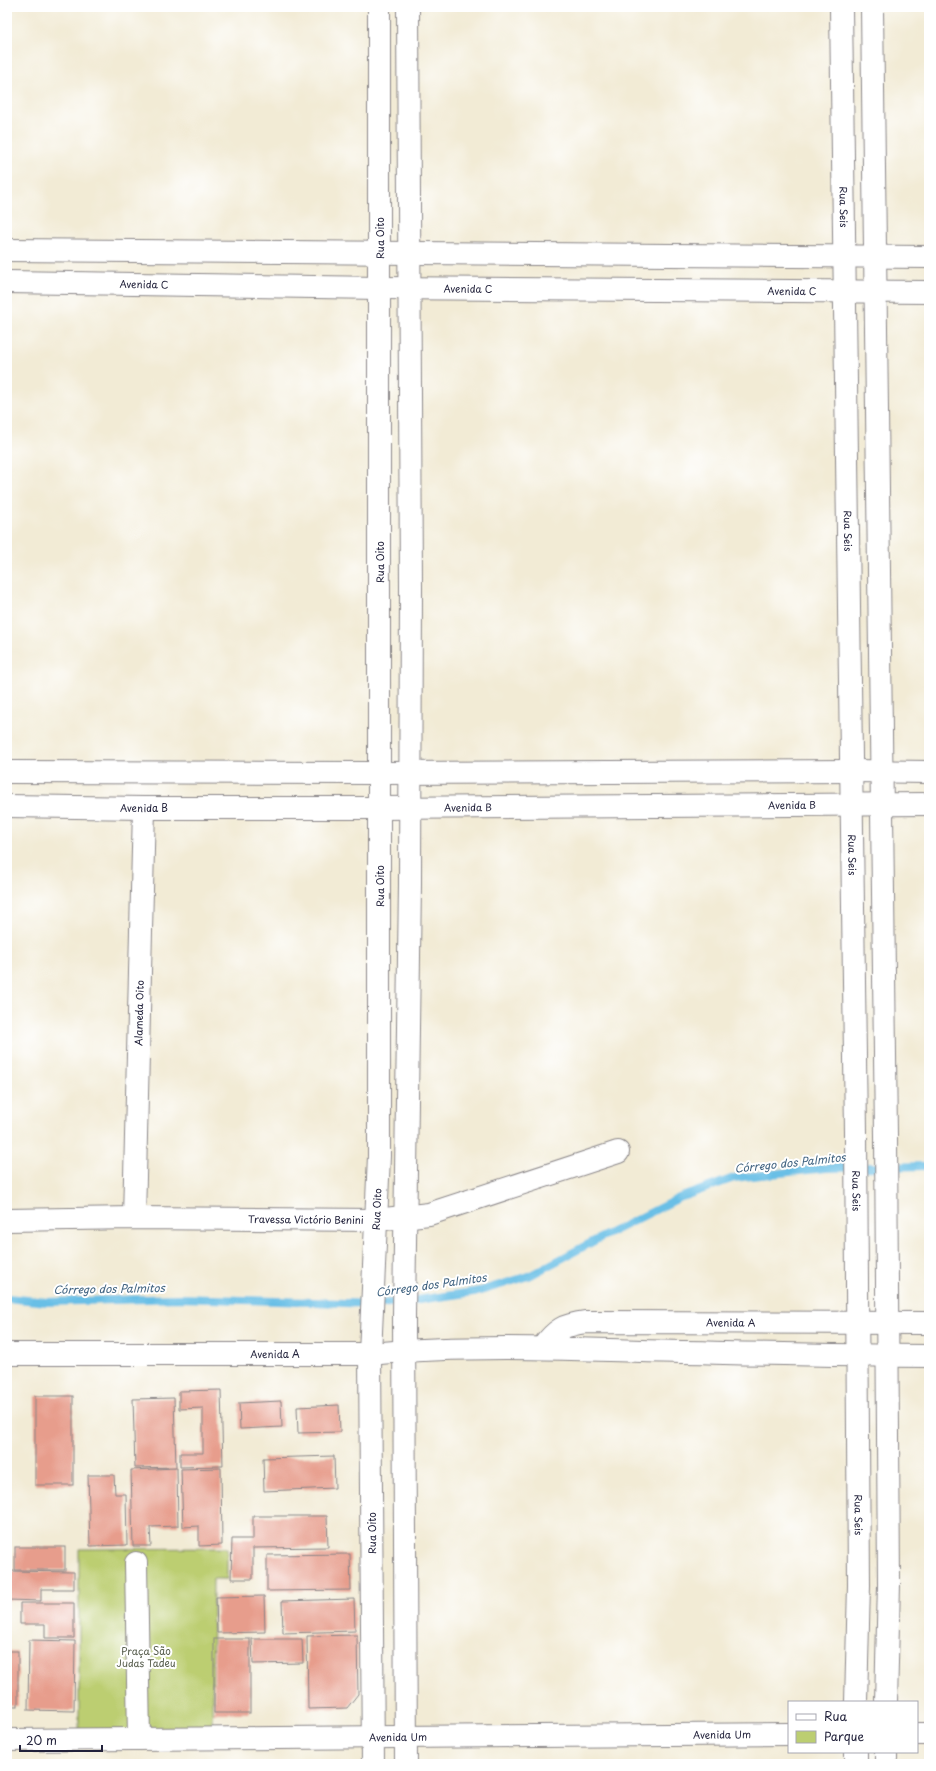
<svg xmlns="http://www.w3.org/2000/svg" width="936" height="1771" font-family="'Playpen Sans',sans-serif">
  <style>
    .green { fill: #bcce71; stroke: #6f7856 }
    .lines { fill: none; stroke-linecap: round; stroke-linejoin: round }
    .stream { stroke: #69bfe6; stroke-width: 8 }
    .building { fill: #e79d8c }
    .street-casing { stroke: #8a8688; stroke-width: 24 }
    .street { stroke: #fff; stroke-width: 22 }
    .labels { text-anchor: middle; stroke-width: 4; stroke-linejoin: round; paint-order: stroke }
    .street-label { font-size: 10px; fill: #22223b; stroke: #fff }
    .park-label { font-size: 10px; fill: #585e4e; stroke: #fff }
    .water-label { font-size: 11px; font-style: italic; fill: #3e617f; stroke: #fff }
  </style>
  <rect width="100%" height="100%" fill="#fff"/>
  <filter id="ink" filterUnits="userSpaceOnUse"><feTurbulence type="fractalNoise" baseFrequency=".025" numOctaves="2"/><feDisplacementMap in="SourceGraphic" scale="8" xChannelSelector="R" yChannelSelector="G"/><feConvolveMatrix kernelMatrix="1 2 1 2 8 2 1 2 1" color-interpolation-filters="sRGB"/></filter>
  <filter id="wash" filterUnits="userSpaceOnUse"><feTurbulence type="fractalNoise" baseFrequency=".012" numOctaves="4" result="noise"/><feDisplacementMap in="SourceGraphic" scale="16" xChannelSelector="R" yChannelSelector="G"/><feGaussianBlur stdDeviation="0.9" result="paint"/><feColorMatrix in="noise" values="0 0 0 0 0 0 0 0 0 0 0 0 0 0 0 0 0 1.4 0 .05"/><feComposite in="paint" operator="in"/></filter>
  <g filter="url(#wash)">
    <rect width="100%" height="100%" fill="#f2ebd5"/>
    <!-- green -->
    <path class="green" d="M227,1548V1579H213L212,1735L79,1736V1549Z"/>
    <g class="lines">
      <!-- stream -->
      <path class="stream" d="M7,1298L47,1302L179,1298L378,1304L411,1301L480,1291L529,1276L596,1240L679,1198L734,1178L826,1168L929,1166"/>
    </g>
    <g id="blocks">
      <!-- building -->
      <g class="building">
        <path d="M221,1390L223,1466L180,1467V1453H203V1408L179,1409V1391Z"/>
        <rect x="35" y="1396" width="38" height="89"/>
        <path d="M174,1398L176,1467L135,1468L133,1399Z"/>
        <path d="M281,1401L282,1427L240,1429L239,1403Z"/>
        <path d="M339,1405L340,1432L298,1433L297,1407Z"/>
        <path d="M334,1456L335,1488L264,1491L263,1458Z"/>
        <path d="M177,1468L178,1526L150,1527L151,1546H133L131,1470Z"/>
        <path d="M221,1468L222,1545L199,1546V1526L183,1527L181,1469Z"/>
        <path d="M88,1475H114L115,1494H126L127,1545L90,1546Z"/>
        <path d="M253,1516H327L328,1547L253,1548V1579H231L232,1539H253Z"/>
        <rect x="15" y="1547" width="50" height="23"/>
        <path d="M350,1554L351,1590L267,1591V1555Z"/>
        <path d="M7,1571L74,1572V1589H41V1601L7,1600Z"/>
        <path d="M264,1596L265,1632L217,1633L216,1597Z"/>
        <path d="M354,1599L355,1631L283,1633L282,1601Z"/>
        <path d="M20,1603H74V1638H45V1624H20Z"/>
        <path d="M357,1635L358,1694L347,1708L308,1709L307,1636Z"/>
        <rect x="214" y="1639" width="36" height="74"/>
        <path d="M252,1639H302L303,1663L253,1664Z"/>
        <path d="M29,1640L75,1641L74,1711L28,1710Z"/>
        <rect x="7" y="1651" width="11" height="55"/>
      </g>
    </g>
  </g>
  <g filter="url(#ink)">
    <use href="#blocks" fill-opacity="0" stroke="#8a8688" stroke-width="1"/>
    <g class="lines">
      <!-- street casing -->
      <g class="street-casing">
        <g id="street">
          <path id="s1" d="M841,7L856,1132L859,1585L856,1702"/>
          <path d="M872,7L886,1135L889,1584L886,1702"/>
          <path d="M7,250L929,257"/>
          <path id="s2" d="M7,282L380,288L929,292"/>
          <path d="M7,772L379,773L853,771L929,772"/>
          <path id="s3" d="M7,806L144,808H380L929,804"/>
          <path id="s4" d="M134,1218L144,808"/>
          <path id="s5" d="M7,1220L134,1218L376,1220L429,1214L618,1152"/>
          <path id="s6" d="M542,1348C556,1329 563,1325 586,1322L929,1323"/>
          <path id="s7" d="M7,1354H370C461,1345 551,1348 642,1351C738,1353 833,1356 929,1356"/>
          <path d="M136,1563L139,1739"/>
          <path d="M917,1734H929"/>
          <path id="s8" d="M7,1740L789,1734"/>
          <path d="M856,1752V1764"/>
          <path d="M886,1752V1764"/>
          <path id="s9" d="M373,1764L370,1354L379,1156V7"/>
          <path d="M406,1764L404,1316L410,884L411,587L408,7"/>
        </g>
      </g>
      <!-- street -->
      <use href="#street" class="street"/>
    </g>
  </g>
  <g class="labels">
    <!-- street labels -->
    <g class="street-label">
      <text dy="4" stroke="none"><textPath href="#s1" startOffset="200">Rua Seis</textPath></text>
      <text transform="translate(380 238) rotate(-90)" y="4">Rua Oito</text>
      <text dy="4" stroke="none"><textPath href="#s2" startOffset="137">Avenida C</textPath></text>
      <text dy="4" stroke="none"><textPath href="#s2" startOffset="461">Avenida C</textPath></text>
      <text dy="4" stroke="none"><textPath href="#s2" startOffset="785">Avenida C</textPath></text>
      <text dy="4" stroke="none"><textPath href="#s1" startOffset="524">Rua Seis</textPath></text>
      <text transform="translate(380 562) rotate(-90)" y="4">Rua Oito</text>
      <text dy="4" stroke="none"><textPath href="#s3" startOffset="785">Avenida B</textPath></text>
      <text dy="4" stroke="none"><textPath href="#s3" startOffset="461">Avenida B</textPath></text>
      <text dy="4" stroke="none"><textPath href="#s3" startOffset="137">Avenida B</textPath></text>
      <text dy="4" stroke="none"><textPath href="#s1" startOffset="848">Rua Seis</textPath></text>
      <text transform="translate(380 886) rotate(-90)" y="4">Rua Oito</text>
      <text dy="4" stroke="none"><textPath href="#s4" startOffset="205">Alameda Oito</textPath></text>
      <text dy="4" stroke="none"><textPath href="#s1" startOffset="1184">Rua Seis</textPath></text>
      <text dy="4" stroke="none"><textPath href="#s9" startOffset="555">Rua Oito</textPath></text>
      <text dy="4" stroke="none"><textPath href="#s5" startOffset="299">Travessa Victório Benini</textPath></text>
      <text dy="4" stroke="none"><textPath href="#s6" startOffset="198">Avenida A</textPath></text>
      <text dy="4" stroke="none"><textPath href="#s7" startOffset="268">Avenida A</textPath></text>
      <text dy="4" stroke="none"><textPath href="#s1" startOffset="1508">Rua Seis</textPath></text>
      <text transform="translate(372 1533) rotate(-90)" y="4">Rua Oito</text>
      <text dy="4" stroke="none"><textPath href="#s8" startOffset="715">Avenida Um</textPath></text>
      <text dy="4" stroke="none"><textPath href="#s8" startOffset="391">Avenida Um</textPath></text>
    </g>
    <!-- park labels -->
    <g class="park-label">
      <text x="146" y="1655">Praça São<tspan x="146" dy="12">Judas Tadeu</tspan></text>
    </g>
    <!-- water labels -->
    <g class="water-label">
      <text transform="translate(790 1163) rotate(-6)" y="4">Córrego dos Palmitos</text>
      <text transform="translate(431 1285) rotate(-8)" y="4">Córrego dos Palmitos</text>
      <text transform="translate(109 1289) rotate(-1)" y="4">Córrego dos Palmitos</text>
    </g>
  </g>
  <!-- margin -->
  <rect width="936" height="1771" fill="none" stroke="#fff" stroke-width="24"/>
  <!-- legend -->
  <rect x="788" y="1701" width="130" height="52" fill="#ffffff" stroke="#a7a7b1"/>
  <rect x="796" y="1714" width="20" height="6" fill="#ffffff" stroke="#a7a7b1"/>
  <text x="824" y="1721" font-size="12" fill="#22223b">Rua</text>
  <rect x="796" y="1731" width="20" height="12" fill="#bcce71" stroke="#a7a7b1"/>
  <text x="824" y="1741" font-size="12" fill="#22223b">Parque</text>
  <!-- scale -->
  <path d="M20 1745v6h82v-6" fill="none" stroke="#22223b" stroke-width="2"/>
  <text x="26" y="1745" font-size="12" fill="#22223b" stroke="#ffffff" stroke-width="3" paint-order="stroke">20 m</text>
</svg>
